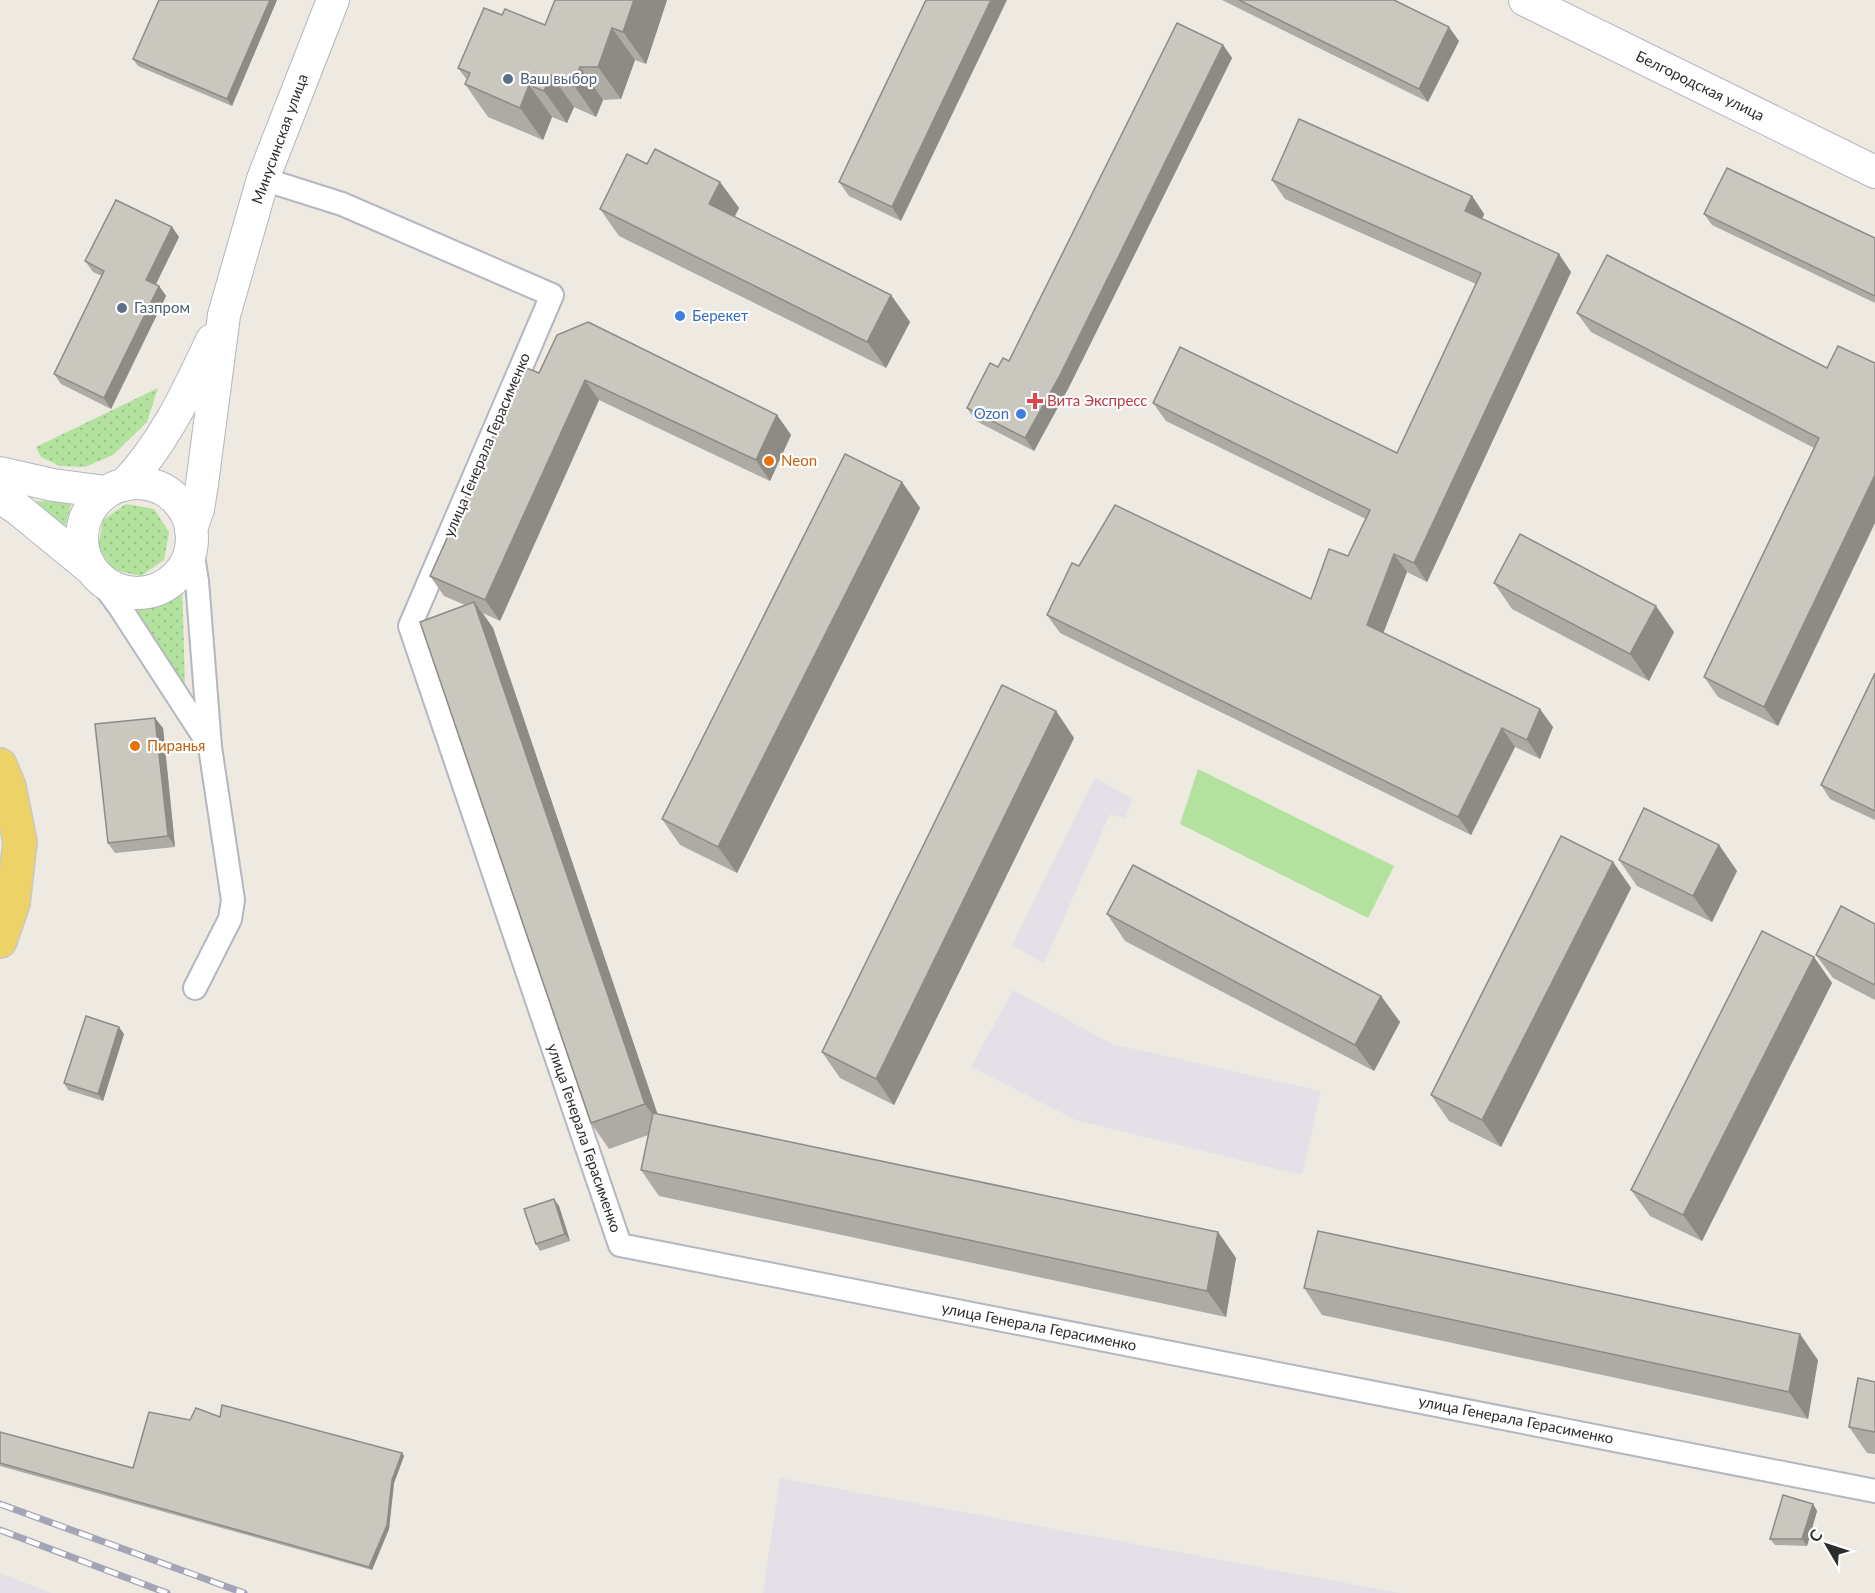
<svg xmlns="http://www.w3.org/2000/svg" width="1875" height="1593" font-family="Lato,sans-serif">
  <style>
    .industrial { fill: #e3e0e7 }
    .grass { fill: url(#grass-dots) }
    .park { fill: #b3e29f }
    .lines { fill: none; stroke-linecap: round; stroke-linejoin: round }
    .street-casing { stroke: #b4b6c0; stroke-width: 26 }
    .secondary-casing { stroke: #b4b6c0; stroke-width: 34 }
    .primary-casing { stroke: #c8c8c8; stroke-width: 36 }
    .street { stroke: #fff; stroke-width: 22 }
    .secondary { stroke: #fff; stroke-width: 32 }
    .primary { stroke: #edd367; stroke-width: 33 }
    .rail-casing { stroke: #a3a5b7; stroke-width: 7 }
    .rail { stroke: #fff; stroke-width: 4.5; stroke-dasharray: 14; stroke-linecap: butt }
    .wall { fill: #aeaba4 }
    .shaded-wall { fill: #8d8b86 }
    .building { fill: #cac7bf; stroke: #8d8b86; stroke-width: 1.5 }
    .service-dot { fill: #5c6f8a; stroke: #fff; stroke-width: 2 }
    .shop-dot { fill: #3f7fe0; stroke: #fff; stroke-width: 2 }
    .health-dot { fill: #e0444e; stroke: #fff; stroke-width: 2 }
    .food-dot { fill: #e8710a; stroke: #fff; stroke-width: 2 }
    .labels { text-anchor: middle; stroke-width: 4.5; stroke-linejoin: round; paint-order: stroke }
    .service-label { font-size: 15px; fill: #4e5e75; stroke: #fff; text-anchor: start }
    .street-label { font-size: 15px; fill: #2d2d2d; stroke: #fff }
    .shop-label { font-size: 15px; fill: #366cbe; stroke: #fff; text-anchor: start }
    .health-label { font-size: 15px; fill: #be3a42; stroke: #fff; text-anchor: start }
    .food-label { font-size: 15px; fill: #c56008; stroke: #fff; text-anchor: start }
  </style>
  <defs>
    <pattern id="grass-dots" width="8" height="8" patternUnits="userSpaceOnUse" patternTransform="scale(1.5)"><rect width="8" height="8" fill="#b3e29f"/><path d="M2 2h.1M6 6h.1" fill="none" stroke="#9ac289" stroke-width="1.8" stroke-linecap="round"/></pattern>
  </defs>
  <rect width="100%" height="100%" fill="#eee9e1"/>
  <!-- industrial -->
  <g class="industrial">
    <path d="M1095,778L1133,799L1125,818L1110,814L1044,963L1012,945Z"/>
    <path d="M1013,990L1112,1044L1321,1091L1302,1175L1076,1120L971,1067Z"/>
    <path d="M780,1478L1399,1593H763Z"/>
    <path d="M0,1573L51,1593H0Z"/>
  </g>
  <!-- grass -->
  <g class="grass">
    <path d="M158,388L147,422L113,455L85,467L60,466L41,457L36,447Z"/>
    <path d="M31,501L72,502L65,526Z"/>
    <path d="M126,504L154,509L169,532L164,560L141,576L114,570L98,548L103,520Z"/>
    <path d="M182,581L185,686L126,603C153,604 162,598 182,581Z"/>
  </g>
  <!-- park -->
  <path class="park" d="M1198,769L1394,866L1368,918L1180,824Z"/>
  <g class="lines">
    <!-- street casing -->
    <g class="street-casing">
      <g id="street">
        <path d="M263,179L342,204L552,295L410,626L620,1245L1875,1491"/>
        <path d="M191,544L197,581L210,747L233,900L230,919L195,988"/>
        <path d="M99,579L119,606L208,743"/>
      </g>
    </g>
    <!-- secondary casing -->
    <g class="secondary-casing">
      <g id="secondary">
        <path d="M1525,0L1875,172"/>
        <path d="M0,473L53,485L106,492"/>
        <circle cx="137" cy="538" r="55"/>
        <path d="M124,485C164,444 188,391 212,340"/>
        <path d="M0,497L18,509L90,568"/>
        <path d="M191,529L198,509L202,484L224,315L263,179L333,0"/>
      </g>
    </g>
    <!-- primary casing -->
    <g class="primary-casing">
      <path id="primary" d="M0,765L9,787L20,842L13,903L0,941"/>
    </g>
    <!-- street -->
    <use href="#street" class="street"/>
    <!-- secondary -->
    <use href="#secondary" class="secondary"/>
    <!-- primary -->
    <use href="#primary" class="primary"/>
    <!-- rail casing -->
    <g class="rail-casing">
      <g id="rail">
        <path d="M0,1504L244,1593"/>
        <path d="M0,1530L167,1593"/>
      </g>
    </g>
    <!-- rail -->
    <use href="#rail" class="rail"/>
  </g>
  <!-- wall -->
  <g class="wall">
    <path d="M159,0H277L232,106L138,66L133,59Z"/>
    <path d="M667,0L646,64L635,60L621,99L603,100L596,117L574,107L567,123L552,117L543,140L488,117L465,84L467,80L458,68L502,15L545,25Z"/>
    <path d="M926,0L901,221L849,196L839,182Z"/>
    <path d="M1222,0H1394L1459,41L1428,102Z"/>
    <path d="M1223,45L1232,58L1069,387L1034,451L976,421L967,408L1009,361Z"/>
    <path d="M647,164L720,182L739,208L734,217L891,295L910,322L886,368L619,236L600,209Z"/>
    <path d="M1272,180L1472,196L1484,214L1482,219L1571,272L1427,582L1407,572L1383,633L1553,727L1540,759L1515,747L1471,835L1060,633L1047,615L1079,566L1311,599L1348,556L1366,519L1166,421L1153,403L1397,453L1476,284L1285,199Z"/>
    <path d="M1704,214L1875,238V303L1712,225Z"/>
    <path d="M172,227L179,237L156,284L159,286L166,296L111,409L61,384L54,374L102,276L93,272L85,261Z"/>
    <path d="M1577,313L1827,368L1875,363L1778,726L1718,697L1704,677L1814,448L1591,332Z"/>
    <path d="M557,335L777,415L791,435L770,481L599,400L500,621L483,613L493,628L657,1114L1218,1232L1236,1258L1226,1317L659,1196L641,1170L648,1135L609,1149L591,1123L465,605L444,596L430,576L539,373Z"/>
    <path d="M902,482L920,508L737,873L680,845L662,819Z"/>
    <path d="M1494,583L1674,632L1649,681L1512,609Z"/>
    <path d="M1875,673V820L1830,799L1821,785Z"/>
    <path d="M1056,711L1074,738L894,1105L840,1078L822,1052Z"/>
    <path d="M163,728L175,847L115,853L108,843Z"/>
    <path d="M1719,845L1737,871L1712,922L1637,886L1619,860Z"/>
    <path d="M1613,862L1631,888L1501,1147L1449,1121L1431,1095Z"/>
    <path d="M1107,914L1381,996L1400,1022L1374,1071L1125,941Z"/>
    <path d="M1875,924V1000L1833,978L1816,955Z"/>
    <path d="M1814,957L1832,983L1702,1241L1650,1216L1631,1190Z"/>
    <path d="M124,1034L103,1101L68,1090L64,1083Z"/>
    <path d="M559,1206L570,1241L540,1251L536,1244Z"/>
    <path d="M1304,1288L1818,1360L1808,1419L1322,1315Z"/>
    <path d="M1875,1382V1454L1867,1453L1849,1427Z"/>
    <path d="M220,1417L402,1453L404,1456L394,1483L389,1529L372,1570L0,1466V1432L133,1468L190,1420Z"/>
    <path d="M1813,1504L1817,1511L1807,1546L1775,1545L1770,1539Z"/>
  </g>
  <!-- shaded-wall -->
  <g class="shaded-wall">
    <path d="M270,0H277L232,106L227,99Z"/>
    <path d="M634,0H667L646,64L623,32Z"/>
    <path d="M991,0H1007L901,221L892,207Z"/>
    <path d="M1449,27L1459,41L1428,102L1419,89Z"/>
    <path d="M612,28L635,60L621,99L598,67Z"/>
    <path d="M1223,45L1232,58L1069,387L1034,451L1025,438Z"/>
    <path d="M580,67L603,100L596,117L573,84Z"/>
    <path d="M551,75L574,107L567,123L544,91Z"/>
    <path d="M529,85L552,117L543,140L520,108Z"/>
    <path d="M720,182L739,208L728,230L709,204Z"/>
    <path d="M1472,196L1484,214L1478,229L1465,211Z"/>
    <path d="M172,227L179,237L153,290L146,280Z"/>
    <path d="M1559,254L1571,272L1427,582L1414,563Z"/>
    <path d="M159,286L166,296L111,409L104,398Z"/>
    <path d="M891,295L910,322L886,368L867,342Z"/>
    <path d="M585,380L599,400L500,621L485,600Z"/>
    <path d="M777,415L791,435L770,481L756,460Z"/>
    <path d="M1875,475V523L1778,726L1764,707Z"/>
    <path d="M902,482L920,508L737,873L718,847Z"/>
    <path d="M1394,554L1407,572L1379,644L1367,625Z"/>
    <path d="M474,602L493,628L663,1130L645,1104Z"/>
    <path d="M1656,606L1674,632L1649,681L1630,654Z"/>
    <path d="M1540,709L1553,727L1540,759L1527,740Z"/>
    <path d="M1056,711L1074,738L894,1105L876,1079Z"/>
    <path d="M155,718L163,728L175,847L168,836Z"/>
    <path d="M1502,728L1515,747L1471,835L1458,817Z"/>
    <path d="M1719,845L1737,871L1712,922L1693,896Z"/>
    <path d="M1613,862L1631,888L1501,1147L1482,1120Z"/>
    <path d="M1814,957L1832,983L1702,1241L1683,1215Z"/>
    <path d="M1381,996L1400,1022L1374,1071L1355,1045Z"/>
    <path d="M119,1027L124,1034L103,1101L98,1094Z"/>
    <path d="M554,1199L559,1206L570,1241L565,1234Z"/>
    <path d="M1218,1232L1236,1258L1226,1317L1207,1291Z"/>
    <path d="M1800,1334L1818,1360L1808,1419L1789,1392Z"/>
    <path d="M402,1453L404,1456L394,1483L389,1529L372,1570L369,1567L392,1480Z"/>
    <path d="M1813,1504L1817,1511L1807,1546L1802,1539Z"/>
  </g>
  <!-- building -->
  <g class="building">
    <path d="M159,0H270L227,99L133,59Z"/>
    <path d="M555,0H634L623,32L612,28L598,67H580L573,84L551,75L544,91L529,85L520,108L465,84L470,73L458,68L484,8L502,15L505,9L545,25Z"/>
    <path d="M926,0H991L892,207L839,182Z"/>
    <path d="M1239,0H1394L1449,27L1419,89Z"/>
    <path d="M1177,23L1223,45L1060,375L1025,438L967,408L990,363L998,367L1003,358L1009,361Z"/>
    <path d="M1299,119L1472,196L1465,211L1559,254L1414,563L1394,554L1367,625L1540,709L1527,740L1502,728L1458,817L1047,615L1072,563L1079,566L1115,505L1311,599L1329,549L1348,556L1370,510L1153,403L1180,347L1397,453L1481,273L1272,180Z"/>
    <path d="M655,149L720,182L709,204L891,295L867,342L600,209L627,154L647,164Z"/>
    <path d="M1727,168L1875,238V296L1704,214Z"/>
    <path d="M116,200L172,227L146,280L159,286L104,398L54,374L104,271L85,261Z"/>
    <path d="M1607,255L1827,368L1838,346L1875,363V475L1764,707L1704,677L1819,438L1577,313Z"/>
    <path d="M588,322L777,415L756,460L585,380L485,600L430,576L524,367L539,373L557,335Z"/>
    <path d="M845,454L902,482L718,847L662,819Z"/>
    <path d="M1520,534L1656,606L1630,654L1494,583Z"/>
    <path d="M474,602L645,1104L591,1123L420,622Z"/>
    <path d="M1875,673V811L1821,785Z"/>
    <path d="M1002,685L1056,711L876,1079L822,1052Z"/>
    <path d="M155,718L168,836L108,843L95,724Z"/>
    <path d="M1644,808L1719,845L1693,896L1619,860Z"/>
    <path d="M1561,836L1613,862L1482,1120L1431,1095Z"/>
    <path d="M1133,865L1381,996L1355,1045L1107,914Z"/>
    <path d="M1841,906L1875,924V985L1816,955Z"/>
    <path d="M1762,931L1814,957L1683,1215L1631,1190Z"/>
    <path d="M86,1016L119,1027L98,1094L64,1083Z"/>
    <path d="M653,1113L1218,1232L1207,1291L641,1170Z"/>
    <path d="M554,1199L565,1234L536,1244L524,1209Z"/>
    <path d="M1318,1231L1800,1334L1789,1392L1304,1288Z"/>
    <path d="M1858,1378L1875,1382V1432L1849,1427Z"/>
    <path d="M222,1405L402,1453L392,1480L387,1525L369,1567L0,1463V1432L133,1468L149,1412L190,1420L196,1408L220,1417Z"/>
    <path d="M1783,1495L1813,1504L1802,1539H1770Z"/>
  </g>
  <!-- markers -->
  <g class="service-dot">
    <circle cx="508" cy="79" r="6"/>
    <circle cx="122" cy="308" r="6"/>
  </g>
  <g class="shop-dot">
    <circle cx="680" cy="316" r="6"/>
    <circle cx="1021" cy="414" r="6"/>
  </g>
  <path class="health-dot" d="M1032 392h6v6h6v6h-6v6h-6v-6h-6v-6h6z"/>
  <g class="food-dot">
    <circle cx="769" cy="461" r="6"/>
    <circle cx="135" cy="746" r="6"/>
  </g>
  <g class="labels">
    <!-- service labels -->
    <g class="service-label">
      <text x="520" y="84">Ваш выбор</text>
      <text x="134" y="313">Газпром</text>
    </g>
    <!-- street labels -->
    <g class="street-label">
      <text transform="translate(1700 86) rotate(26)" y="5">Белгородская улица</text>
      <text transform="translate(280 139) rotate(-70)" y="5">Минусинская улица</text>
      <text transform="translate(487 445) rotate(-67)" y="5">улица Генерала Герасименко</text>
      <text transform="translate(584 1138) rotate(71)" y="5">улица Генерала Герасименко</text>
      <text transform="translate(1039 1327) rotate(11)" y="5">улица Генерала Герасименко</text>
      <text transform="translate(1516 1420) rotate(11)" y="5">улица Генерала Герасименко</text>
    </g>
    <!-- shop labels -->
    <g class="shop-label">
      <text x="692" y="321">Берекет</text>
      <text x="1009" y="419" text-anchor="end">Ozon</text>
    </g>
    <!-- health labels -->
    <g class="health-label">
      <text x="1047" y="406">Вита Экспресс</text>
    </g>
    <!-- food labels -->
    <g class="food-label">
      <text x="781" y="466">Neon</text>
      <text x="147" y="751">Пиранья</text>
    </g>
  </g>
  <!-- north arrow -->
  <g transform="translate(1827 1545) rotate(309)" stroke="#ffffff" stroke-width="4.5" paint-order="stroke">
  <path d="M0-4.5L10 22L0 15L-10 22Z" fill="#2d2d2d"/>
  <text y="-9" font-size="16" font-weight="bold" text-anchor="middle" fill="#2d2d2d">С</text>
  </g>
</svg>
